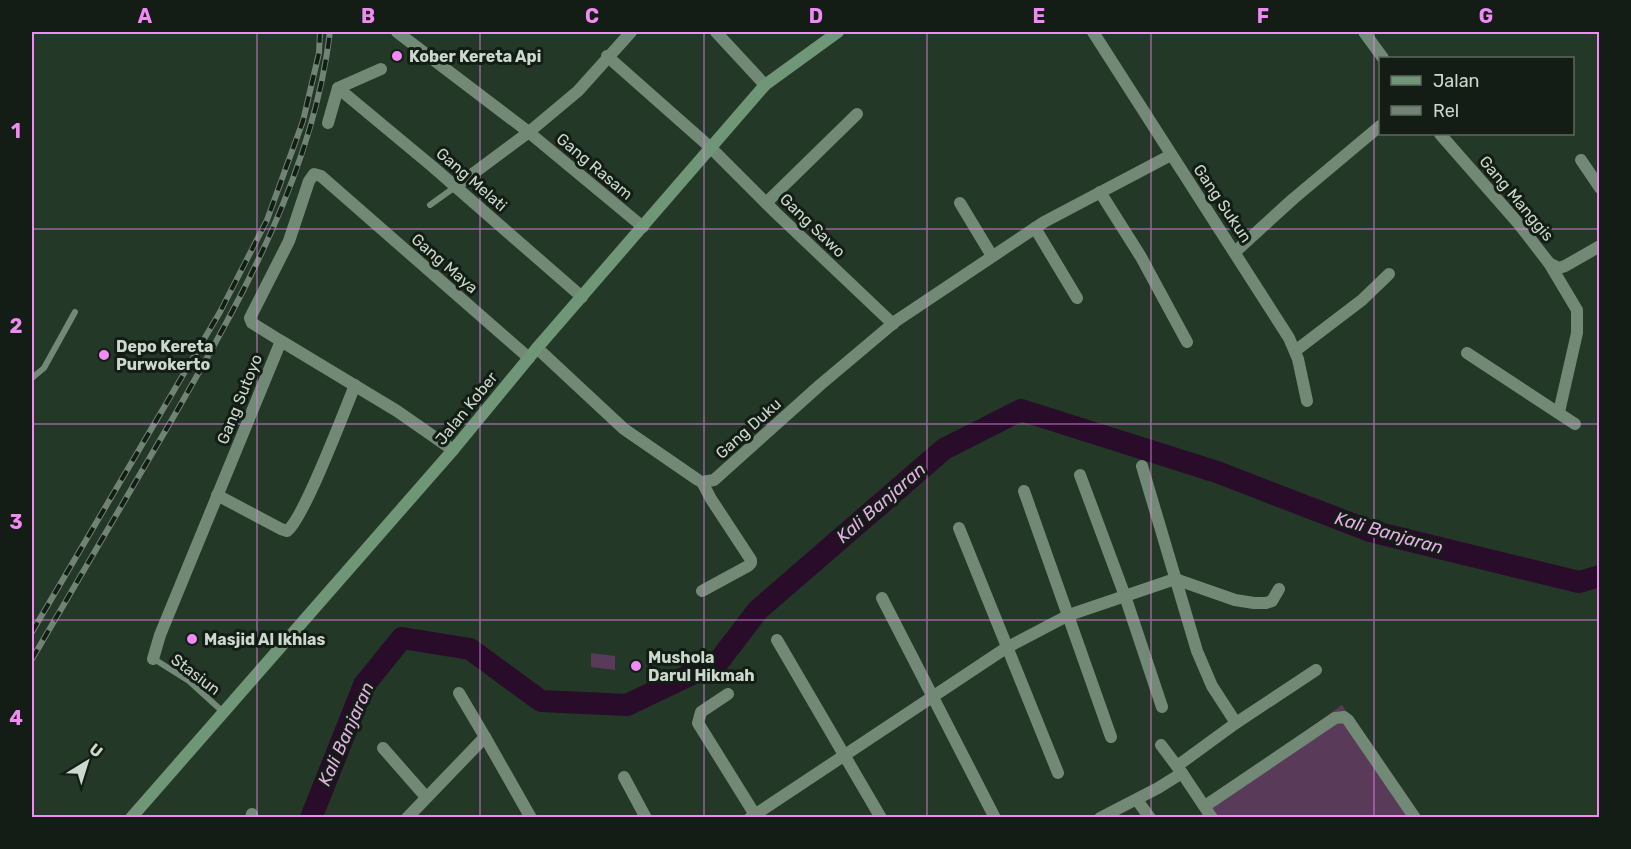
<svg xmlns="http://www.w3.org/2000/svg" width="1631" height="849" font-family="Rubik,sans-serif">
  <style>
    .pitch { fill: #593b59 }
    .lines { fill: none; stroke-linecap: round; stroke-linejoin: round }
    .river { stroke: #290b2a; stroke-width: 22 }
    .lane { stroke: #718975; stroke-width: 6 }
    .street { stroke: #718975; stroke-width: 12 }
    .secondary { stroke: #6f9677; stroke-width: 12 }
    .rail-casing { stroke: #718374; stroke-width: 6 }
    .rail { stroke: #131d15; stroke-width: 4; stroke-dasharray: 11; stroke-linecap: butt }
    .grid { fill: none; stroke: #f18af4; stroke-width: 1.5; stroke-opacity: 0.55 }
    .poi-dot { fill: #f18af4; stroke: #131d15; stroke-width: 2 }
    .labels { text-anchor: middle; stroke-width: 6; stroke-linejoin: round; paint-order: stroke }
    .poi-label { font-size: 16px; font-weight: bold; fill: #cbd8cd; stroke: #131d15; text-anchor: start }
    .street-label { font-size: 16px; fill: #cbd8cd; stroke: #131d15 }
    .water-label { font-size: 18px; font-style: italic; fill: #e5ade6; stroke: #131d15 }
    .neatline { fill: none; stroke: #f18af4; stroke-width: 2 }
    .grid-label { font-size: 20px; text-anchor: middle; font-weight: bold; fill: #f18af4 }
  </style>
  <rect width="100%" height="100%" fill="#233827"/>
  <!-- pitch -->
  <g class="pitch">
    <path d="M591,653L615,656V670L591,667Z"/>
    <path d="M1342,705L1421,817H1214L1202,801L1262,762Z"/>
  </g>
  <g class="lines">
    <!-- river -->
    <path class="river" d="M311,818L364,685L402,638L470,649L541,701L627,705L719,661L758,610L944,449L1021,410L1217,472L1370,531L1579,582L1600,576"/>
    <!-- lane -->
    <g class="lane">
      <path d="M430,205L455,187"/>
      <path d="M32,378L44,368L75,312"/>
      <path d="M154,659L189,681L222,711"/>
    </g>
    <!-- street -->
    <g class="street">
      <path d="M397,32L526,130L643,227"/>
      <path d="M716,32L765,85"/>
      <path d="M1093,32L1289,338L1298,359L1307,401"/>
      <path d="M1364,32L1383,58"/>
      <path d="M607,56L711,148L776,213L893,324"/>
      <path d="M338,88L433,167L582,297"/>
      <path d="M328,123L338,88L381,69"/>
      <path d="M1440,134L1518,223L1549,263L1559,268L1565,266L1600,246"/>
      <path d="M1581,160L1600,188"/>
      <path d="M455,187L529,132L578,91L631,32"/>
      <path d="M1100,192L1141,257L1187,342"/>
      <path d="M766,203L857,114"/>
      <path d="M960,203L992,256"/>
      <path d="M1035,228L1077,298"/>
      <path d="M1236,251L1293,199L1380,126"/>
      <path d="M1549,263L1577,310V333L1559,412"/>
      <path d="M281,341L252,323L250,318L289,241L309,181L314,174L321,176L529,358"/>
      <path d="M537,348L624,429L698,480L702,482L714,480L820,385L896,321L1044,222L1171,155"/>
      <path d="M1295,351L1362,300L1389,274"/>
      <path d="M1467,353L1575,424"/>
      <path d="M1142,466L1197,651L1212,686L1236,723"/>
      <path d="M1080,475L1125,596L1162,707"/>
      <path d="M1024,491L1111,737"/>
      <path d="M217,495L281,529L287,531C303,520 345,410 355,385"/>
      <path d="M959,528L1058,773"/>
      <path d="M702,591L748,566L751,563V560L711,499L702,482"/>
      <path d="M882,598L995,818"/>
      <path d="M777,640L881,818"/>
      <path d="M153,659L160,635L281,341L397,411L453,450"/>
      <path d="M459,693L485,737"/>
      <path d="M728,694L701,712L698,723L757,818"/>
      <path d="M383,748L426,797"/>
      <path d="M1177,766L1236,723L1316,670"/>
      <path d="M1182,773L1212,818"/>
      <path d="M624,777L646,818"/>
      <path d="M1137,800L1150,818"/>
      <path d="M1205,806L1335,718L1344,717L1348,720L1415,818"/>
      <path d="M251,818L252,814"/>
      <path d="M407,818L485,737L531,818"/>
      <path d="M750,818L1006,648L1069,615L1175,579L1235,600L1254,603H1266L1272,601L1279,589"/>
      <path d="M1100,818L1158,788L1182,773L1161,745"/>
    </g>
    <!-- secondary -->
    <path class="secondary" d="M131,818L453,450L537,348L765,85L838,32"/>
    <!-- rail casing -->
    <g class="rail-casing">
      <g id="rail">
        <path d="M32,632L220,312L267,220L303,121L319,53L320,32"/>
        <path d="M32,659C79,578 127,497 174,416C243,296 313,171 330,32"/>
      </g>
    </g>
    <!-- rail -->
    <use href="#rail" class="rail"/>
  </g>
  <!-- grid -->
  <path class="grid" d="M257,32V818M480,32V818M704,32V818M927,32V818M1151,32V818M1374,32V818M32,229H1600M32,424H1600M32,620H1600"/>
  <!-- markers -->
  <g class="poi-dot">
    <circle cx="397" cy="56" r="6"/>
    <circle cx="104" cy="355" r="6"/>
    <circle cx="192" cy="639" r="6"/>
    <circle cx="636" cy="666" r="6"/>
  </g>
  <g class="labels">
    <!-- poi labels -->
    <g class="poi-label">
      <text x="409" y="62">Kober Kereta Api</text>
      <text x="116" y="352">Depo Kereta<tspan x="116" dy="18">Purwokerto</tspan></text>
      <text x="204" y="645">Masjid Al Ikhlas</text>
      <text x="648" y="663">Mushola<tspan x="648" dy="18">Darul Hikmah</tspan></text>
    </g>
    <!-- street labels -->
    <g class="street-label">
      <text transform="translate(595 166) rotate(40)" y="6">Gang Rasam</text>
      <text transform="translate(472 179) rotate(41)" y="6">Gang Melati</text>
      <text transform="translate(1517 198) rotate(50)" y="6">Gang Manggis</text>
      <text transform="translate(1223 203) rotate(56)" y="6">Gang Sukun</text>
      <text transform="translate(813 225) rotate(44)" y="6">Gang Sawo</text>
      <text transform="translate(445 263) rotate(41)" y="6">Gang Maya</text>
      <text transform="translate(239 399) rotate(-68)" y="6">Gang Sutoyo</text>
      <text transform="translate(466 408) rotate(-51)" y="6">Jalan Kober</text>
      <text transform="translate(748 428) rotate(-42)" y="6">Gang Duku</text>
      <text transform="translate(196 674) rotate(37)" y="6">Stasiun</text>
    </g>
    <!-- water labels -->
    <g class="water-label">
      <text transform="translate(881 503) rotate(-41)" y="6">Kali Banjaran</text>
      <text transform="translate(1389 533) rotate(16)" y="6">Kali Banjaran</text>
      <text transform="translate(346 734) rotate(-66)" y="6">Kali Banjaran</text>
    </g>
  </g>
  <!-- border -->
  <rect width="1631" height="849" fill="none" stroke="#131d15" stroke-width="66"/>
  <!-- legend -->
  <rect x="1379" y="57" width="195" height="78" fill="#131d15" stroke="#5d685f" stroke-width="1.5"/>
  <rect x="1391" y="76" width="30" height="9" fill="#6f9677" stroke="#5d685f" stroke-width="1.5"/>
  <text x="1433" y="87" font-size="18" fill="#cbd8cd">Jalan</text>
  <rect x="1391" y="106" width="30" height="9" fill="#718374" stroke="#5d685f" stroke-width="1.5"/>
  <text x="1433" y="117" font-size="18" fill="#cbd8cd">Rel</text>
  <!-- north arrow -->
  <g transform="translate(87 762) rotate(38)" stroke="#131d15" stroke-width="4.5" paint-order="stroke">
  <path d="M0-4.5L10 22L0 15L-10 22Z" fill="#cbd8cd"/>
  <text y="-9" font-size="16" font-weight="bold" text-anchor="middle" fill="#cbd8cd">U</text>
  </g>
  <rect x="33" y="33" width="1565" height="783" class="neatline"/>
  <g class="grid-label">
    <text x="145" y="23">A</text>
    <text x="368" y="23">B</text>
    <text x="592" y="23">C</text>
    <text x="816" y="23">D</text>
    <text x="1039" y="23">E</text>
    <text x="1263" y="23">F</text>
    <text x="1486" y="23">G</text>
    <text x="16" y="138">1</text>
    <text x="16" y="333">2</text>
    <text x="16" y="529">3</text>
    <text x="16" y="725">4</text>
  </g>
</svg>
